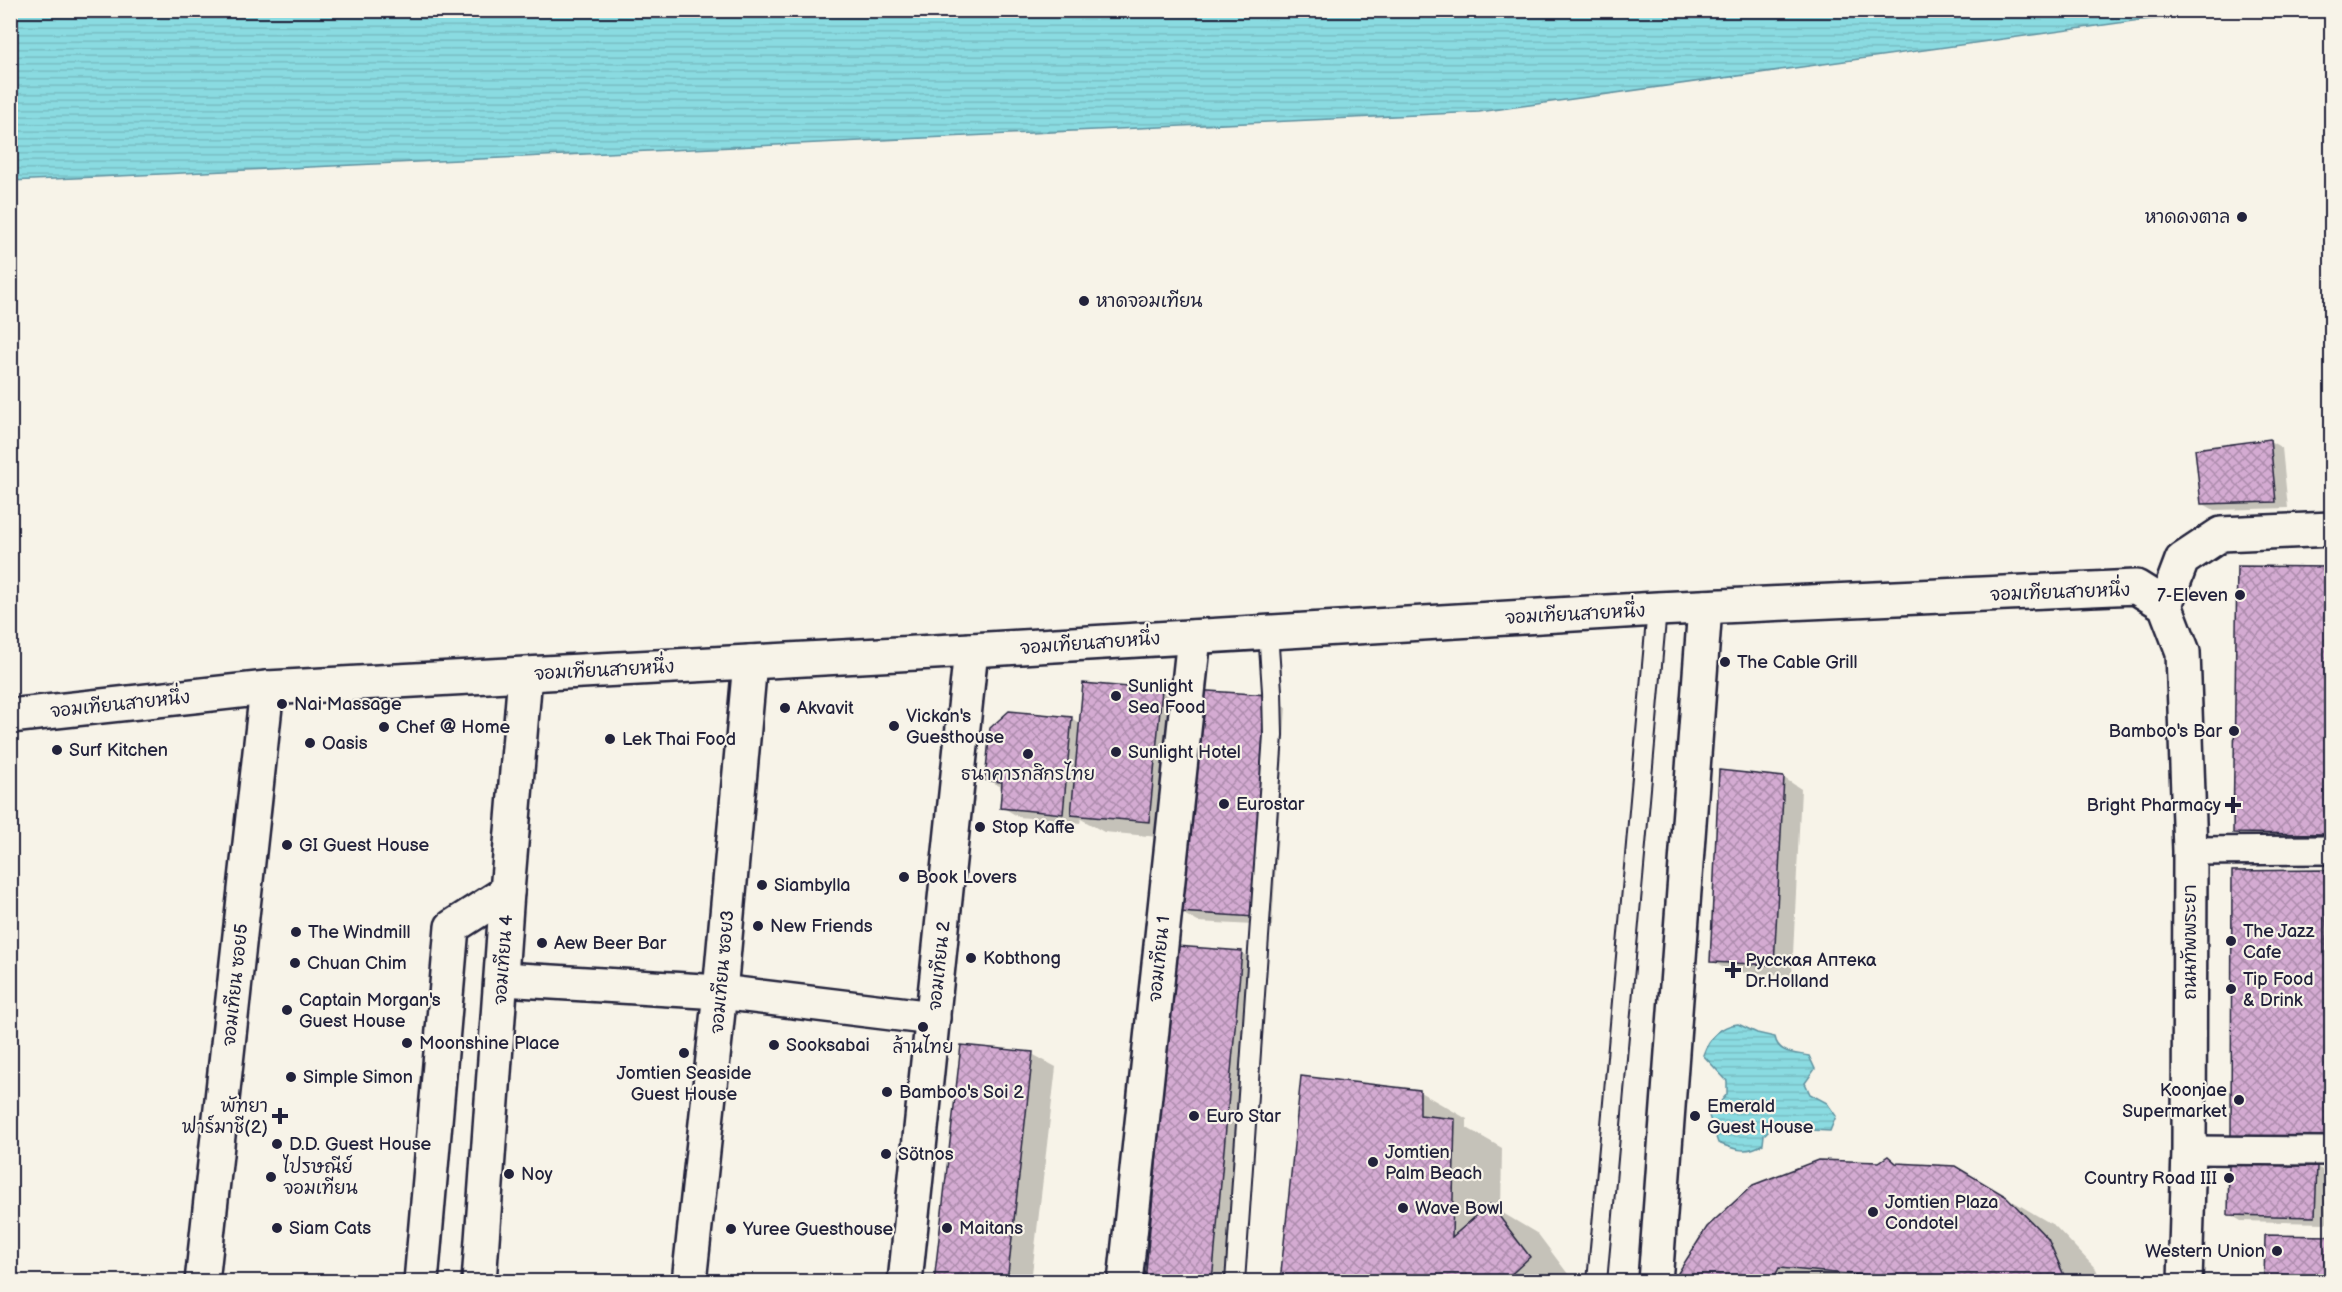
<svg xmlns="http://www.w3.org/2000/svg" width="2342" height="1292" font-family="'Balsamiq Sans','Playpen Sans Thai',sans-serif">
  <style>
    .water { fill: url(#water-rules); stroke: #60919f; stroke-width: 1.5 }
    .shadow { fill: #0003 }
    .building { fill: url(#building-cross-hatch); stroke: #22223b; stroke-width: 1.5 }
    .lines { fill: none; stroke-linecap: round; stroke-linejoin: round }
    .service-casing { stroke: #22223b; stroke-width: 22 }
    .pedestrian-casing { stroke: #22223b; stroke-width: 32 }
    .minor-casing { stroke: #22223b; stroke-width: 38 }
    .tertiary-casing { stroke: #22223b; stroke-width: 38 }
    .service { stroke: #f7f3e8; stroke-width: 18 }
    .pedestrian { stroke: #f7f3e8; stroke-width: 27 }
    .minor { stroke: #f7f3e8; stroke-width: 33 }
    .tertiary { stroke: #f7f3e8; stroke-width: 33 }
    .poi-dot { fill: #22223b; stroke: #f7f3e8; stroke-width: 2 }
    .labels { text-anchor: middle; stroke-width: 4.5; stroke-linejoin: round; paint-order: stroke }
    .poi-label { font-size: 18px; fill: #22223b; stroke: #f7f3e8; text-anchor: start }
    .street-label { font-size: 18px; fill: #22223b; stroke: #f7f3e8 }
  </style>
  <defs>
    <pattern id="water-rules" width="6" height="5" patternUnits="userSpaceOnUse" patternTransform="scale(1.5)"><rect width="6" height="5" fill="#8adbe1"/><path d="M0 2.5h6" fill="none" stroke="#77bcc2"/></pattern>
    <pattern id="building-cross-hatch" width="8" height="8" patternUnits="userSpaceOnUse" patternTransform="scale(1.5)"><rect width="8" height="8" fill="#d4abd2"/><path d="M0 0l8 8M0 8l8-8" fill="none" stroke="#ac8bac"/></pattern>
  </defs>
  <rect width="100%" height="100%" fill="#f7f3e8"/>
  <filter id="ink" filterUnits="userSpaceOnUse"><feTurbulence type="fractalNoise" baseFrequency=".0167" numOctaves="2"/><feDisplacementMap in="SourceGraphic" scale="12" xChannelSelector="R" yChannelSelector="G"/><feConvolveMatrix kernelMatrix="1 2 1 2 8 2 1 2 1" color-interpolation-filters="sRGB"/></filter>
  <g filter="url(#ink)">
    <!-- water -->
    <g class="water">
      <path d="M11,10H2255V11L2140,20L1479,112L11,181Z"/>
      <path d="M1738,1024L1757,1033L1775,1037C1778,1054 1795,1053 1809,1056L1815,1069L1805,1083L1810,1094L1827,1103L1836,1116L1830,1131L1771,1128L1764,1135L1763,1144C1747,1154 1736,1150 1718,1143L1709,1116L1727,1094V1081L1703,1055C1709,1038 1719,1026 1738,1024Z"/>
    </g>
    <!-- shadow -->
    <g class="shadow">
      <path d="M2270,441L2282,448L2288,508L2214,510L2202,503Z"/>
      <path d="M2332,568V847L2258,846L2234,833Z"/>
      <path d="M1161,691L1193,710L1269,696L1286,707L1272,926L1198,922L1180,912L1181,839L1104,832L1081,819L1080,823L1019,817L1002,807L1003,788L987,779L1071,718L1081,724Z"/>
      <path d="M1784,778L1801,789L1792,975L1730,972L1712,961Z"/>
      <path d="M2325,872L2332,875V1149L2256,1150Z"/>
      <path d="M1178,947L1242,953L1265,966L1236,1282H1147Z"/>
      <path d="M1032,1054L1056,1067L1031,1282H936Z"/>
      <path d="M1420,1092L1467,1119V1128L1502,1148L1501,1212L1538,1234L1574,1282H1282Z"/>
      <path d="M1888,1158L1899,1165L1954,1167L2055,1226L2096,1269L2102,1282H1678Z"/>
      <path d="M2317,1167L2329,1174L2327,1223L2241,1221L2229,1214Z"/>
    </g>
    <!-- building -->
    <g class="building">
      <path d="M2270,439L2276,502L2201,504L2195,449Z"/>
      <path d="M2237,566L2332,567L2328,834L2233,833Z"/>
      <path d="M1083,683L1162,690L1149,822L1071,815Z"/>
      <path d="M1193,690L1269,695L1255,917L1179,912Z"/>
      <path d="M1009,711L1072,717L1063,814L1000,808L1002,782L985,780L990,728Z"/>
      <path d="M1719,770L1784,777L1774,965L1710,962Z"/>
      <path d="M2326,870V1137H2231L2232,871Z"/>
      <path d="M1176,946L1242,951L1212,1282H1145Z"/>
      <path d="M961,1045L1033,1052L1007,1282H934Z"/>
      <path d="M1301,1076L1420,1090V1115L1455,1119L1452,1237L1490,1204L1530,1257L1503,1282H1280Z"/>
      <path d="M1888,1156L1896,1163L1955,1166L2007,1197L2048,1239L2067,1282H1944L1889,1277L1883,1282H1876L1870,1276L1779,1268L1772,1282H1676L1678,1273L1707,1227L1753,1185L1818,1160L1879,1162Z"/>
      <path d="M2229,1164L2317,1166L2315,1217L2228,1215Z"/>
      <path d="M2265,1235L2332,1236V1282H2264Z"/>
    </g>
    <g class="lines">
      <!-- service casing -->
      <g class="service-casing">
        <g id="service">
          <path d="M1235,1282L1273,735L1272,691L1268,632"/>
          <path d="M1597,1282L1657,609"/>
        </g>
      </g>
      <!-- pedestrian casing -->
      <g class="pedestrian-casing">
        <g id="pedestrian">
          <path d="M2190,851L2332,850"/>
          <path d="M2189,1150L2332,1151"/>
        </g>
      </g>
      <!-- minor casing -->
      <g class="minor-casing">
        <g id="minor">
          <path d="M2165,605L2182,560L2221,534L2332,529"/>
          <path d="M502,979L720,992L933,1018"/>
          <path d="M202,1282L267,688"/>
          <path d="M421,1282L452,927L507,892"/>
          <path d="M479,1282L507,892L525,675"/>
          <path d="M689,1282L720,992L750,662"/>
          <path d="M905,1282L971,650"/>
          <path d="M1125,1282L1194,637"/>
          <path d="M1655,1282L1705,607"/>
        </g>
      </g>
      <!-- tertiary casing -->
      <g class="tertiary-casing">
        <path id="tertiary" d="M10,716L267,688L971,650L1657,609L2136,587L2165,605L2183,652L2190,851L2189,1150L2185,1282"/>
      </g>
      <!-- service -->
      <use href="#service" class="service"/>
      <!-- pedestrian -->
      <use href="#pedestrian" class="pedestrian"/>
      <!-- minor -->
      <use href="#minor" class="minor"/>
      <!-- tertiary -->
      <use href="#tertiary" class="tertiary"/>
    </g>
  </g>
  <!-- markers -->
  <g class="poi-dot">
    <circle cx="2242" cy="217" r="6"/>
    <circle cx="1084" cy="301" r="6"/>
    <circle cx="2240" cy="595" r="6"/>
    <circle cx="1725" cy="662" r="6"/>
    <circle cx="1116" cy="696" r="6"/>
    <circle cx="282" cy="704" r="6"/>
    <circle cx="785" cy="708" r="6"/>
    <circle cx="894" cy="726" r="6"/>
    <circle cx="384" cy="727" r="6"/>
    <circle cx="2234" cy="731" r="6"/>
    <circle cx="610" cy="739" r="6"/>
    <circle cx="310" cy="743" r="6"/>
    <circle cx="57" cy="750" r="6"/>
    <circle cx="1116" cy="752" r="6"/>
    <circle cx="1028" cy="754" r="6"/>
    <circle cx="1224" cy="804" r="6"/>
    <path d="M2230 796h6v6h6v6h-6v6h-6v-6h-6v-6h6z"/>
    <circle cx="980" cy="827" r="6"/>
    <circle cx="287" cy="845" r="6"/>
    <circle cx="904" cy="877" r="6"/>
    <circle cx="762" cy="885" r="6"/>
    <circle cx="758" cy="926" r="6"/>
    <circle cx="296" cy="932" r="6"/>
    <circle cx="2231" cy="941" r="6"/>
    <circle cx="542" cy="943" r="6"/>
    <circle cx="971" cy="958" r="6"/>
    <circle cx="295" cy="963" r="6"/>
    <path d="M1730 961h6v6h6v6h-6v6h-6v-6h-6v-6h6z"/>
    <circle cx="2231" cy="989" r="6"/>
    <circle cx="287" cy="1010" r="6"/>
    <circle cx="923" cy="1027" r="6"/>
    <circle cx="407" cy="1043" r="6"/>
    <circle cx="774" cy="1045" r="6"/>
    <circle cx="684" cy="1053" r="6"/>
    <circle cx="291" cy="1077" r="6"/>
    <circle cx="887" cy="1092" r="6"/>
    <circle cx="2239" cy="1100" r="6"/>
    <path d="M277 1107h6v6h6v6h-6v6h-6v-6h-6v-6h6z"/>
    <circle cx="1194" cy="1116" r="6"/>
    <circle cx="1695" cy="1116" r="6"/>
    <circle cx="277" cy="1144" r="6"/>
    <circle cx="886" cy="1154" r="6"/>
    <circle cx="1373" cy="1162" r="6"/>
    <circle cx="509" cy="1174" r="6"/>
    <circle cx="271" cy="1177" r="6"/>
    <circle cx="2229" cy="1178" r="6"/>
    <circle cx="1403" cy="1208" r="6"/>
    <circle cx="1873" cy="1212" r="6"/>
    <circle cx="277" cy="1228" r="6"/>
    <circle cx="947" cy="1228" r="6"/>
    <circle cx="731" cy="1229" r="6"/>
    <circle cx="2277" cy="1251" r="6"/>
  </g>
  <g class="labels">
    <!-- poi labels -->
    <g class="poi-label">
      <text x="2230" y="223" text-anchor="end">หาดดงตาล</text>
      <text x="1096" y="307">หาดจอมเทียน</text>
      <text x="2228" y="601" text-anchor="end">7-Eleven</text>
      <text x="1737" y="668">The Cable Grill</text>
      <text x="1128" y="692">Sunlight<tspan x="1128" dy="21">Sea Food</tspan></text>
      <text x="294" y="710">Nai Massage</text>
      <text x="797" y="714">Akvavit</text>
      <text x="906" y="722">Vickan's<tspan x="906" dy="21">Guesthouse</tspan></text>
      <text x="396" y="733">Chef @ Home</text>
      <text x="2222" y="737" text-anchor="end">Bamboo's Bar</text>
      <text x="622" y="745">Lek Thai Food</text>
      <text x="322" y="749">Oasis</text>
      <text x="69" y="756">Surf Kitchen</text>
      <text x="1128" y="758">Sunlight Hotel</text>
      <text x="1028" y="780" text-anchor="middle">ธนาคารกสิกรไทย</text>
      <text x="1236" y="810">Eurostar</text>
      <text x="2221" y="811" text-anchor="end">Bright Pharmacy</text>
      <text x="992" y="833">Stop Kaffe</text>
      <text x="299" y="851">GI Guest House</text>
      <text x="916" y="883">Book Lovers</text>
      <text x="774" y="891">Siambylla</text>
      <text x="770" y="932">New Friends</text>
      <text x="2243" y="937">The Jazz<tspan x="2243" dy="21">Cafe</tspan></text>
      <text x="308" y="938">The Windmill</text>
      <text x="554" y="949">Aew Beer Bar</text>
      <text x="983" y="964">Kobthong</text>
      <text x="1745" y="966">Русская Аптека<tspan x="1745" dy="21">Dr.Holland</tspan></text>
      <text x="307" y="969">Chuan Chim</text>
      <text x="2243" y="985">Tip Food<tspan x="2243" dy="21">&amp; Drink</tspan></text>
      <text x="299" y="1006">Captain Morgan's<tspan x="299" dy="21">Guest House</tspan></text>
      <text x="419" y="1049">Moonshine Place</text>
      <text x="786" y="1051">Sooksabai</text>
      <text x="923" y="1053" text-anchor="middle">ล้านไทย</text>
      <text x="684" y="1079" text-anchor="middle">Jomtien Seaside<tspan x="684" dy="21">Guest House</tspan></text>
      <text x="303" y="1083">Simple Simon</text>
      <text x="2227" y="1096" text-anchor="end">Koonjae<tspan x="2227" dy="21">Supermarket</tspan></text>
      <text x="899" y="1098">Bamboo's Soi 2</text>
      <text x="268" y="1112" text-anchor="end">พัทยา<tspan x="268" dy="21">ฟาร์มาชี(2)</tspan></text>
      <text x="1707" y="1112">Emerald<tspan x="1707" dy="21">Guest House</tspan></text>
      <text x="1206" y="1122">Euro Star</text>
      <text x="289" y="1150">D.D. Guest House</text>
      <text x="1385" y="1158">Jomtien<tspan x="1385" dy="21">Palm Beach</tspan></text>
      <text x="898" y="1160">Sötnos</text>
      <text x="283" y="1173">ไปรษณีย์<tspan x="283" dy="21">จอมเทียน</tspan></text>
      <text x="521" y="1180">Noy</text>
      <text x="2217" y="1184" text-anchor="end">Country Road III</text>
      <text x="1885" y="1208">Jomtien Plaza<tspan x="1885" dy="21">Condotel</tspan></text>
      <text x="1415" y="1214">Wave Bowl</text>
      <text x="289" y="1234">Siam Cats</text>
      <text x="959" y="1234">Maitans</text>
      <text x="743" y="1235">Yuree Guesthouse</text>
      <text x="2265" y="1257" text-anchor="end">Western Union</text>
    </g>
    <!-- street labels -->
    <g class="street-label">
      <text transform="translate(2060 592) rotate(-2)" y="6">จอมเทียนสายหนึ่ง</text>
      <text transform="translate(1575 614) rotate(-3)" y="6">จอมเทียนสายหนึ่ง</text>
      <text transform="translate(1090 643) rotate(-4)" y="6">จอมเทียนสายหนึ่ง</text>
      <text transform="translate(604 670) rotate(-3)" y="6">จอมเทียนสายหนึ่ง</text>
      <text transform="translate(120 704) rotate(-6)" y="6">จอมเทียนสายหนึ่ง</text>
      <text transform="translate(2190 942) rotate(-90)" y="6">ถนนทัพพระยา</text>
      <text transform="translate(1159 959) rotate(-84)" y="6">จอมเทียน 1</text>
      <text transform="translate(503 960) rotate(-86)" y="6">จอมเทียน 4</text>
      <text transform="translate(939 966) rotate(-84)" y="6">จอมเทียน 2</text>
      <text transform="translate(722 972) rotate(-85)" y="6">จอมเทียน ซอย3</text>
      <text transform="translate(235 985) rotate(-84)" y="6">จอมเทียน ซอย5</text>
    </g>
  </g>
  <!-- margin -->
  <rect width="2342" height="1292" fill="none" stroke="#f7f3e8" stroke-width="36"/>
  <rect x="18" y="18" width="2306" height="1256" fill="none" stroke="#22223b" stroke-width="2" filter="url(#ink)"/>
</svg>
